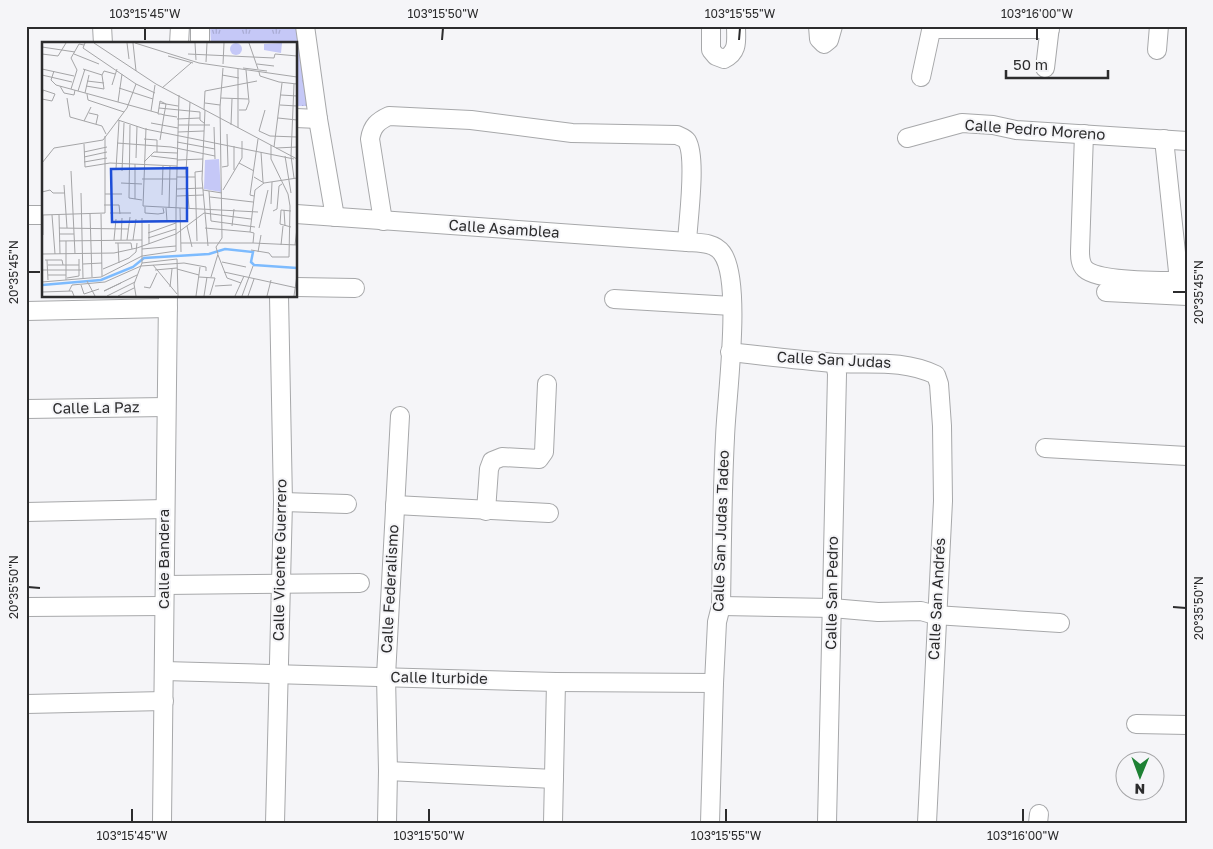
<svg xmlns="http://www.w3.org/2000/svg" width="1213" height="849" font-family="'Golos Text',sans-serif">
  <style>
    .park { fill: url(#park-tufts) }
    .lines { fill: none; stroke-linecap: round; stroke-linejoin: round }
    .minor-casing { stroke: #a7a8aa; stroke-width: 20 }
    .minor { stroke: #fff; stroke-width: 18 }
    .ticks { fill: none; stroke: #2c2c2d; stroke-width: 2 }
    .labels { text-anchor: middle; stroke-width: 4; stroke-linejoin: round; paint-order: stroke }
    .street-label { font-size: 15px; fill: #2c2c2d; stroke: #f5f5f8 }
    .inset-river { fill: none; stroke: #7dbbfe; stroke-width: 2.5 }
    .inset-road { fill: none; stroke: #a5a5a7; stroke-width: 1 }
    .view { fill: #1d4ed8; fill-opacity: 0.15; stroke: #1d4ed8; stroke-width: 2.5 }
    .inset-edge { fill: none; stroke: #2c2c2d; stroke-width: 2.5 }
    .neatline { fill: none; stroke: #2c2c2d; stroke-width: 2 }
    .ticks-label { font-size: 12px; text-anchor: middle; fill: #2c2c2d }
  </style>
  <defs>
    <pattern id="park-tufts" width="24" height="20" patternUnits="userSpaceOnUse" patternTransform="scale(1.25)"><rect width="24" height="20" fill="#c5c8f7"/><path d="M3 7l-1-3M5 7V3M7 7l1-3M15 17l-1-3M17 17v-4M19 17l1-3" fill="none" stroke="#a9acd4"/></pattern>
  </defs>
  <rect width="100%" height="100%" fill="#f5f5f8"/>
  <!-- park -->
  <path class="park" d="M210,26H296L308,106H296V44H211Z"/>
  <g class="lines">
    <!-- minor casing -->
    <g class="minor-casing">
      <g id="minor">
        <path d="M102,26L103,44"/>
        <path d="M200,26V44"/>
        <path d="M305,26L318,119L335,217"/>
        <path d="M711,26V50L716,56L724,59C739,52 736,40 736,26"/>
        <path d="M818,26L819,39L824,44L829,40L833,26"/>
        <path d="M931,29H1050"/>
        <path d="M179,44L180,26"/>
        <path d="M1157,50L1159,26"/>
        <path d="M1045,68L1050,26"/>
        <path d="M921,77L932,26"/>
        <path d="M296,118L318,119"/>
        <path d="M1084,134L1080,251C1080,257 1080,264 1085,269C1099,282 1166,281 1187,281"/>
        <path d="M907,138L962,123L993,125L1016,130L1187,141"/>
        <path d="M1164,139L1179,281"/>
        <path d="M296,214L687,242C699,243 714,242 722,253C743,281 726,400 725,438C722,494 722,550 721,606L717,622L714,683L710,823"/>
        <path d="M26,215H44"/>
        <path d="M383,221L370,139C372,126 378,121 389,116L471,120L572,133L677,135C681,137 685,138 687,141C697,158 688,220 687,242"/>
        <path d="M296,287L355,288"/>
        <path d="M1106,292L1187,296"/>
        <path d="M614,299L732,306"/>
        <path d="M26,311L168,308"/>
        <path d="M730,352C765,356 799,360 834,363C870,365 902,359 936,375L939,384L942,426L943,501L927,823"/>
        <path d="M26,409L166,407"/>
        <path d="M1045,448L1187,456"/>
        <path d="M283,502L347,504"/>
        <path d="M395,505L549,513"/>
        <path d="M486,511L489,469L492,461L502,457L539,459L544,452L547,384"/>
        <path d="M26,512L165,509"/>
        <path d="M165,585L360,583"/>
        <path d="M721,606L832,608L878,612L921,611L935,615L1060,623"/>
        <path d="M26,607L164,606"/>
        <path d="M164,671L556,682L714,683"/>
        <path d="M26,704L164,701"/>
        <path d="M1136,724L1187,725"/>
        <path d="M388,771L554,779"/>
        <path d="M162,823L168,296"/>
        <path d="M275,823L283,502L279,296"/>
        <path d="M387,823L388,771L386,676L400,416"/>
        <path d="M553,823L556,682"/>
        <path d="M827,823L837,374L835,363"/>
        <path d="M1038,823L1039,814"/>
      </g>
    </g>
    <!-- minor -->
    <use href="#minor" class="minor"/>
  </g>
  <!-- ticks -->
  <path class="ticks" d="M145,40V28M442,40L443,28M739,40L740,28M1037,40V28M28,272H40M1173,292H1186M28,587L40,588M1173,607L1186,608M132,822V809M429,822V809M726,822V809M1023,822V809"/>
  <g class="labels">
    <!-- street labels -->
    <g class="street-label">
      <text transform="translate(1035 130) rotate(4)" y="5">Calle Pedro Moreno</text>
      <text transform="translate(504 229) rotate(4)" y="5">Calle Asamblea</text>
      <text transform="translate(834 360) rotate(3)" y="5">Calle San Judas</text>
      <text transform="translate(96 408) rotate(-1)" y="5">Calle La Paz</text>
      <text transform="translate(721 531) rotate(-88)" y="5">Calle San Judas Tadeo</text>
      <text transform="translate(164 559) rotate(-90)" y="5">Calle Bandera</text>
      <text transform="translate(280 560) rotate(-89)" y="5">Calle Vicente Guerrero</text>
      <text transform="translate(390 589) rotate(-87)" y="5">Calle Federalismo</text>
      <text transform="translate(832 593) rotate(-89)" y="5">Calle San Pedro</text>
      <text transform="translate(937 599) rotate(-87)" y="5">Calle San Andrés</text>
      <text transform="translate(439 678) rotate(1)" y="5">Calle Iturbide</text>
    </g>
  </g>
  <!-- overview -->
  <g transform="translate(42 42)">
    <rect width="255" height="255" fill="#f5f5f8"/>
    <path d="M240,1L239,11L222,8V2ZM177,117L179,150L162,147L163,118Z" fill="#c5c8f7"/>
    <path d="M188 7a6 6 0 1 1 12 0a6 6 0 1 1-12 0Z" fill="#c5c8f7"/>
    <path class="inset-river" d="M0,243L59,238L91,225L102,216L167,212L183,207L211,210L209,220L212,223L255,226"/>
    <path class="inset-road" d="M0,1V12L16,14L24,1M43,1L41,6L94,42L113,51M52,1L114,42L255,117M85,1L87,17M91,1L94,29M93,1L157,21L255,35M153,1L154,18M207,1L216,27M0,5L33,10M32,12L57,22M146,12L232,16L233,12L255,14M126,14L151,21M164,20L165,1M181,22L182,1M215,22L232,24M201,26L225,29M0,27L32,34M41,27L60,33M12,29L9,38L14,43L116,71M217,30L218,34L237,40L255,42M0,33L30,40M60,33L62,29L73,32M180,33L197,36M45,39L62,41M70,43L75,27M18,44L22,51L32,53L33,48M44,44L62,47L60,33M77,46L111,57M120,46L149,21M29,47L35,28L29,16L37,2L42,3M36,49L43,27M43,51L47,33M45,52L46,58L82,70M239,53L255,54M0,56L1,48L13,52L10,59L0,57M25,56L28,75L60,84L64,92M179,56L206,57M76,60L80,32M118,61L136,64M163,61L178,63M238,63L255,64M117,66L158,70V78L162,81M162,68L163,49L215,39M163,68L160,137L166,204M197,68H204L207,60L204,28M223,68L217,89L228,94L255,95M109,69L113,43M47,71L56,73L54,82M236,76L255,78M135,77L158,76M76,78L103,87L252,117M42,79L49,65M109,81L136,86M88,83L87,156L100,158M136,83H168M189,83L190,57M172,85L173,117M104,86L101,164L216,170M196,86V27M136,90L162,89M102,97L115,98V110M118,98L122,73L123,68L124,62L118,59L116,72H119L122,73L135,75M135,100L173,107M75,101L129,105L173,114M42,102L43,125L68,121L135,124M192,104V128M232,105L240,41M234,106L255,105M42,110L65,105M219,110L221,140M109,114L135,117M243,114L249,151M42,115L65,110M94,116L95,84M135,118L161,117M42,120L65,116M102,120L112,110L135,111M0,121L12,106L61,98L85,66L94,42M197,121L212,129M180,125L186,124L185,92M74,127L77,79M29,129L33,212M80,129L82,81M135,135H153M212,135L222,141L255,136M252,136L249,114L252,42M100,137H135M79,141L100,142M22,143L25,186M135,147L161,146M161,148L180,151M181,148L200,116V99M167,149L169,179L213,185M0,150L8,148L11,151H23M39,151L41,237M63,152H80M120,153L121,124M135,154L161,153M212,154L208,153L216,97M168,155L211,160M93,157V122M229,162L230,140M62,163H77L78,172M103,165V171L116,172L122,171L121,166M127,166L128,124M134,166L137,53M138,166L139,210M147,166L144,130L148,60M242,168L243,184M231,169L235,167L237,144L240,142M249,169L239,168L238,182L249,185M68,171H89M48,172L50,235M59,172L60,234M0,173L63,171V94M1,173V193M10,173L13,212M17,173L18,212M101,179H125L124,166M107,182V202M145,184L150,205M190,184L192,167M17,186L86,187M163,186L208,190M217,186L226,148M208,190L212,191L211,201L255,203M208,190L213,148L222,141M106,191L134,181M17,192H32M106,196L134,187M72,198L74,177M79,198L80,176M85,198L88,175M91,198L94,177M17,199L100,198M24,199V238M155,199L153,130L161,129M73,201H89L90,207M76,201L77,221M139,201H211M239,203L241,184M253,203L255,186M100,207L134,204M209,208L227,211L230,215H247L248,164L246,152L229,117V103M216,210L219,193M176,213L185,236L199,241M3,218H20L21,223M5,218L6,238M180,220L204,225M100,221L135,217L136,254M41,222L60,221M6,223H37M111,223L135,252M61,227L87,216L94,210L95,201M135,227L157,233M0,228H39M113,228L135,226M182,230L255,246M0,233V212L72,211L95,206L134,192L162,171L209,177M6,233H24M157,235L173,236L168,253M169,235L176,212L174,205L180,196L178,65L181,26M25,236L37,234V217M45,239L53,254M0,240L59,235L100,214L134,209V166M79,241L62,249L95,233M39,243L42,252L57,247M173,244L190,243M102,245L108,246L115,231M128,245L130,227M27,249L30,243L63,240L99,224L142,221L164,225V229M0,250L30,249L32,254M65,254L93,240M76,254L92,246M94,254L92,242L100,221V176M154,254L158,225M162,254L165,235M193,254L202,234M200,254L211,224M206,254L212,237M225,254L229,238M252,254L255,233"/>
    <path class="view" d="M145,126V179L70,180L69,127Z"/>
    <rect width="255" height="255" class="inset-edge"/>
  </g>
  <!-- border -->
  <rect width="1213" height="849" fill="none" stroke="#f5f5f8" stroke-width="55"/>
  <!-- north arrow -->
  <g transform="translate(1140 776) rotate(181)"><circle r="24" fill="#f5f5f8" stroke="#a5a5a7"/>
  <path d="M0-4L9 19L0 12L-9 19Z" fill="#1e8134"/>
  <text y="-8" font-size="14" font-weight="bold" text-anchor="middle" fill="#2c2c2d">N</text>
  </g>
  <!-- scale -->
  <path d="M1006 70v8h102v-8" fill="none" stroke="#2c2c2d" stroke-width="2.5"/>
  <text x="1013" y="70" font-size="15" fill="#2c2c2d" stroke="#f5f5f8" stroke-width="4" paint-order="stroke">50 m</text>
  <rect x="28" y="28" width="1158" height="794" class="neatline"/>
  <g class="ticks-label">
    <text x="145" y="18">103°15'45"W</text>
    <text x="443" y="18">103°15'50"W</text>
    <text x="740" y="18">103°15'55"W</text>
    <text x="1037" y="18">103°16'00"W</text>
    <text transform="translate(14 272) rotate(-90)" y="4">20°35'45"N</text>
    <text transform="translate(1199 292) rotate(-90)" y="4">20°35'45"N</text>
    <text transform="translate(14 587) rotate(-90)" y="4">20°35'50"N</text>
    <text transform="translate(1199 608) rotate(-90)" y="4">20°35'50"N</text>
    <text x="132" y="840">103°15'45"W</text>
    <text x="429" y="840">103°15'50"W</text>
    <text x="726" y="840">103°15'55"W</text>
    <text x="1023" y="840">103°16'00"W</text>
  </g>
</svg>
